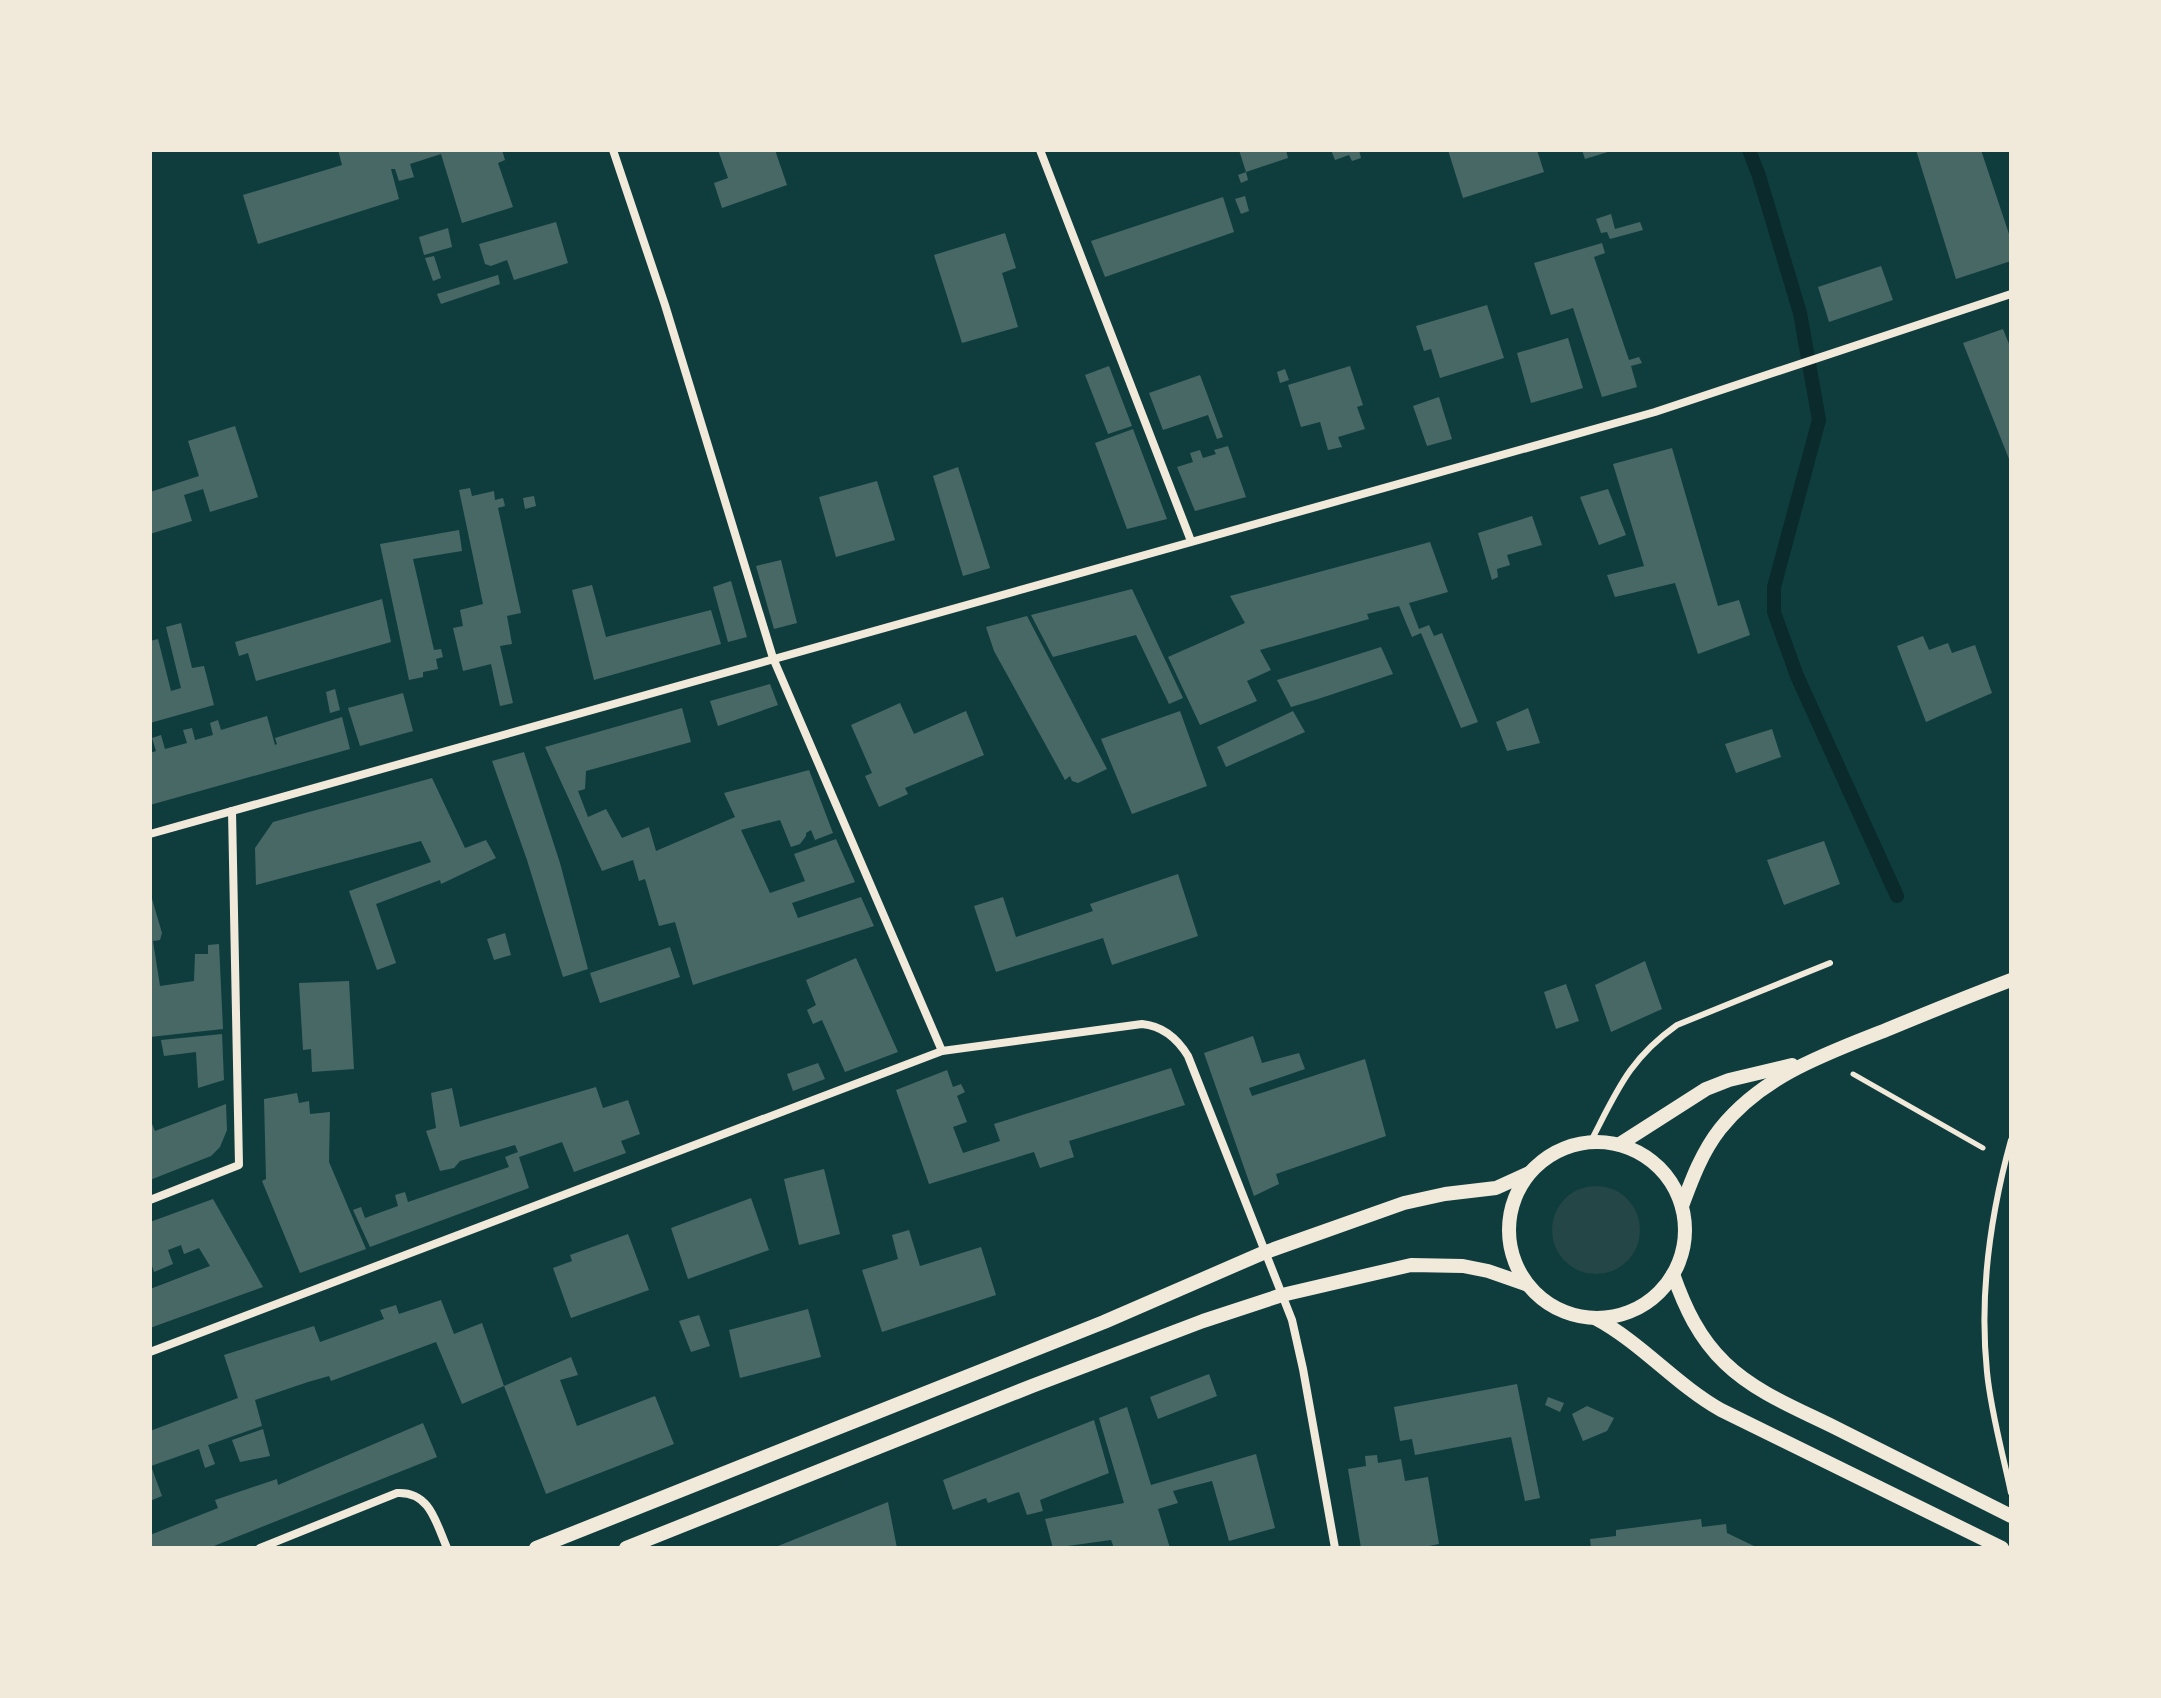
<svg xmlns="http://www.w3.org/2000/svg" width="2161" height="1698" font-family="'Source Sans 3',sans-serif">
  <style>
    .green { fill: #244646 }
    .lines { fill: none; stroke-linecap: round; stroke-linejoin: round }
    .stream { stroke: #0a2a2b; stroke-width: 14 }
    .building { fill: #486865 }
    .path { stroke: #f1e9da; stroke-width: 5 }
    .service { stroke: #f1e9da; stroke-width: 6 }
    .minor { stroke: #f1e9da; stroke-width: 8 }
    .tertiary { stroke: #f1e9da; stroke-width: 14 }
  </style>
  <rect width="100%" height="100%" fill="#0f3d3e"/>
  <!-- green -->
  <circle class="green" cx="1596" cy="1230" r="44"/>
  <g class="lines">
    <!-- stream -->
    <path class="stream" d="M1749,150L1759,176L1800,313L1819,420L1774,587V612L1797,676L1897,896"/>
  </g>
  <!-- building -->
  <g class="building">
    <path d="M338,150H502L505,160L498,163L513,207L462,223L441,154L410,164L414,177L399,181L395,169H391L399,199L258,244L243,195L342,165Z"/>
    <path d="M718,150H775L787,185L722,208L714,183L728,178Z"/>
    <path d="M1239,150H1286L1288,158L1246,172L1248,180L1241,183L1238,175L1246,172Z"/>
    <path d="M1331,150H1359L1361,158L1352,161L1349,155L1335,160Z"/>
    <path d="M1448,150H1537L1544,172L1463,198Z"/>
    <path d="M1582,150H1611V151L1585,159Z"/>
    <path d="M1916,150H1981L2011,240V261L1956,279Z"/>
    <path d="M1245,196L1249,211L1241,214L1235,199Z"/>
    <path d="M1223,197L1234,232L1105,277L1091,241Z"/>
    <path d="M1611,214L1615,229L1640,222L1643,230L1610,239L1607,232L1601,233L1596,219Z"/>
    <path d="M556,222L568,263L514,280L507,260L491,266L485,264L479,244Z"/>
    <path d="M448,228L452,247L424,255L419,237Z"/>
    <path d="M1005,233L1016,268L1002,273L1018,327L962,343L934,255Z"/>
    <path d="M1602,243L1605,253L1594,257L1629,360L1639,357L1642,363L1631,366L1637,387L1602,397L1573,308L1551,315L1534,263Z"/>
    <path d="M434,256L441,278L433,281L425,258Z"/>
    <path d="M1881,266L1893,300L1829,322L1818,287Z"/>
    <path d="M498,275L500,284L441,304L437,294Z"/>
    <path d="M1487,305L1504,358L1440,378L1431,349L1424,351L1416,326Z"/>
    <path d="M2003,329L2011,349V464L1963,343Z"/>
    <path d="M1568,338L1583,388L1531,403L1517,353Z"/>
    <path d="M1109,366L1132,426L1108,434L1085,375Z"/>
    <path d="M1350,366L1363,405L1357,407L1365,429L1338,437L1342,447L1328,450L1320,422L1301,427L1288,385Z"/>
    <path d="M1285,369L1289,380L1280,383L1277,372Z"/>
    <path d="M1200,375L1223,437L1217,439L1208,415L1163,430L1149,393Z"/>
    <path d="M1439,397L1452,439L1427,446L1413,406Z"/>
    <path d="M235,426L258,497L210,512L203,489L184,495L192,521L150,534V492L199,476L188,441Z"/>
    <path d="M1133,429L1167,519L1127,529L1095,443Z"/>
    <path d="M1228,446L1246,497L1195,511L1177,467L1193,462L1190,453L1200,450L1203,458L1216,454L1214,450Z"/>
    <path d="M1672,448L1718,606L1739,600L1750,635L1698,654L1675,583L1615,597L1607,575L1644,566L1613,464Z"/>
    <path d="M958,467L990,568L963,576L933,476Z"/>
    <path d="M877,481L895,540L836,557L819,497Z"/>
    <path d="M470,488L472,496L494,491L495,500L503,498L505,506L498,508L521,613L507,616L512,644L500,646L513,703L500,706L491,664L463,671L453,628L463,626L460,610L483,604L459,490Z"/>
    <path d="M1608,489L1626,535L1599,545L1580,497Z"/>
    <path d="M534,496L536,506L525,509L523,498Z"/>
    <path d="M1532,516L1542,545L1507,555L1510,565L1497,569L1498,577L1492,580L1478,533Z"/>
    <path d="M459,530L462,551L413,559L434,650L441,649L443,657L436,659L438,669L423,672V677L409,680L380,544Z"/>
    <path d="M1430,542L1448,592L1409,603L1419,629L1429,625L1434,636L1442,633L1478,722L1461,728L1421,633L1412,637L1399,606L1367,614L1369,619L1260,650L1271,670L1247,681L1257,701L1200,725L1168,657L1245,623L1230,596Z"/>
    <path d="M781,560L797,623L774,629L756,566Z"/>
    <path d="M731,581L747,637L728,642L713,587Z"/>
    <path d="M592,585L606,637L711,610L721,644L594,680L572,590Z"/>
    <path d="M1132,589L1183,698L1169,704L1136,635L1053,657L1031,615Z"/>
    <path d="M382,599L391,642L256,681L248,653L239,656L235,642Z"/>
    <path d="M1027,616L1107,769L1078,783L1072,781L1070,776L1065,780L994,651L986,627Z"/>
    <path d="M181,623L192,668L204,666L214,705L150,723V641L158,639L171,691L181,688L166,627Z"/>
    <path d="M1923,636L1929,650L1948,643L1952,653L1975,645L1992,693L1926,722L1897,646Z"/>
    <path d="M1381,647L1393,674L1318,699L1291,707L1277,680Z"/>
    <path d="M770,684L778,705L718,726L710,701Z"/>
    <path d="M335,689L340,710L330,713L326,692Z"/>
    <path d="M403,693L413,731L360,746L348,708Z"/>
    <path d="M900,703L914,734L966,711L984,755L905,788L908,794L879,807L865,776L872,773L851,725Z"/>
    <path d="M682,708L691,742L586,771L585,789L578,791L588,817L606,809L622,838L649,827L656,851L735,817L724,793L809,770L833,833L815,840L811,830L806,833V836L800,844L791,847L780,820L741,830L770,893L805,881L794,854L836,839L855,882L792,903L798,918L861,897L874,926L693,985L675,922L659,926L645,879L639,881L633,860L602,871L545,747Z"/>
    <path d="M1528,708L1540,743L1507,751L1496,722Z"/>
    <path d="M1180,711L1207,786L1132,814L1101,739Z"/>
    <path d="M1293,711L1305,732L1226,767L1217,747Z"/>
    <path d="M267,716L275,745L277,744L275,738L342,717L350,749L150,805V753L156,751L152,738L161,735L165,749L187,743L183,730L192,728L195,740L213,735L210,723L218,720L221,730Z"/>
    <path d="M1772,729L1781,757L1736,773L1725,744Z"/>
    <path d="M524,752L560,863L588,969L563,977L527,860L492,761Z"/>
    <path d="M432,778L465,848L486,840L496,858L441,884L440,880L376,904L396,963L377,970L349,891L431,862L421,841L256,885L255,848L273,822Z"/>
    <path d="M1824,841L1840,884L1784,905L1767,860Z"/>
    <path d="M1178,874L1198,936L1112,965L1103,938L996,972L974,906L1003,897L1016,937L1093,911L1090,904Z"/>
    <path d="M150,892L162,933L160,940L153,941L160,986L194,981L195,954H208V945L219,944L223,1029L150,1037Z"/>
    <path d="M505,933L511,955L494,960L487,939Z"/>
    <path d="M670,947L680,977L600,1003L590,973Z"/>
    <path d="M856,958L898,1052L845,1072L822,1020L813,1024L807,1010L816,1005L806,980Z"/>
    <path d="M1645,961L1662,1009L1611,1032L1595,985Z"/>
    <path d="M349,981L354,1069L312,1072L311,1049L303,1050L299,983Z"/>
    <path d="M1566,984L1579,1021L1556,1029L1544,992Z"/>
    <path d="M222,1034L224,1080L198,1088L196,1052L164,1056L161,1040Z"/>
    <path d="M1253,1036L1262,1063L1299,1053L1305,1069L1249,1088L1252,1096L1365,1059L1386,1136L1276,1174L1279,1184L1254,1196L1204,1053Z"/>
    <path d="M818,1063L825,1079L793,1091L787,1074Z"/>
    <path d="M1171,1068L1185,1105L1069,1141L1074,1157L1040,1168L1034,1152L929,1184L896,1090L947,1070L953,1087L961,1084L965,1092L957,1096L967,1122L953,1127L963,1153L1000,1141L994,1124Z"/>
    <path d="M596,1087L603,1108L628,1100L640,1134L621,1141L626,1153L574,1172L562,1142L519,1157L529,1188L370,1247L353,1210L361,1207L365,1218L398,1206L395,1195L405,1192L408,1202L509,1167L505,1157L518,1152L515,1145L460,1161L454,1168L440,1171L426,1131L436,1128L431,1093L452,1088L460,1127Z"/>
    <path d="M297,1093L299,1103L309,1101L310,1114L330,1112L329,1162L366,1249L300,1273L262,1181L266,1179L264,1099Z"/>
    <path d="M226,1104L227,1130L220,1147L211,1156L150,1180V1119L155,1131Z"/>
    <path d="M824,1169L840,1234L799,1245L784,1179Z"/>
    <path d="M751,1198L769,1250L688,1279L671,1228Z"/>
    <path d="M213,1199L263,1287L150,1328V1289L210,1266L199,1248L184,1254L181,1245L168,1250L173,1264L154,1272L150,1260V1222Z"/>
    <path d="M909,1230L920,1266L981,1247L996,1295L882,1332L862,1270L898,1259L892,1235Z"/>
    <path d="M628,1234L649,1290L571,1318L553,1268L572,1261L570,1255Z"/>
    <path d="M441,1300L454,1334L482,1323L504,1386L462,1404L436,1342L331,1381L329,1376L308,1382L255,1400L262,1426L208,1445L215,1464L205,1468L199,1449L151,1466L162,1496L150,1501V1431L238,1398L224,1355L314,1326L320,1342L384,1319L380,1310L396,1305L399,1314Z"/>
    <path d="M808,1309L821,1357L740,1378L729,1330Z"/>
    <path d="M699,1315L710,1346L691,1352L679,1321Z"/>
    <path d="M571,1357L578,1375L560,1380L577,1426L655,1396L674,1444L546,1494L504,1386Z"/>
    <path d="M1209,1374L1217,1396L1158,1419L1150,1397Z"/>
    <path d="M1517,1384L1540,1498L1525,1501L1511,1437L1415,1455L1412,1439L1400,1441L1394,1407Z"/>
    <path d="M1548,1397L1564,1403L1560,1412L1545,1405Z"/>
    <path d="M1587,1406L1614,1418L1607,1431L1583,1441L1572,1414Z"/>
    <path d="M1127,1407L1151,1485L1256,1454L1275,1528L1229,1541L1212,1481L1173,1491L1178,1503L1158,1509L1170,1548H1114L1111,1540L1053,1548L1045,1519L1124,1503L1099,1418Z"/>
    <path d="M1094,1420L1109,1473L1040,1500L1043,1511L1027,1515L1019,1492L988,1503L986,1498L953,1510L943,1480Z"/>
    <path d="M423,1423L437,1457L209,1548H150V1535L218,1508L215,1500L277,1479L278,1485Z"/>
    <path d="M263,1429L270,1456L240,1462L232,1440Z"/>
    <path d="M1377,1455L1378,1463L1401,1459L1405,1481L1428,1477L1439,1544L1419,1548H1361L1348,1469L1366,1466L1365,1456Z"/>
    <path d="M888,1502L897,1548H886V1546L880,1548H773Z"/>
    <path d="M1701,1519L1702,1527L1726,1524L1727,1533L1758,1548H1591L1590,1539L1616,1536V1530Z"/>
  </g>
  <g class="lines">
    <!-- path -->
    <path class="path" d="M1853,1074L1983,1148"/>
    <!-- service -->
    <g class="service">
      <path d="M2011,1140C1990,1216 1979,1294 1987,1372C1991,1413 2003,1454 2011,1493"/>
      <path d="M1591,1141C1617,1091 1629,1059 1677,1025L1830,963"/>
    </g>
    <!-- minor -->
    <g class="minor">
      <path d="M613,150L665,305L773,658L942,1051L1142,1024C1163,1026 1177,1038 1188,1056L1292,1320L1303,1369L1335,1548"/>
      <path d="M1040,150L1191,541"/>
      <path d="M150,834L1655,412L2011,294"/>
      <path d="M150,1200L239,1165L232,811"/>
      <path d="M150,1352L942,1051"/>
      <path d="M260,1548L397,1493C430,1491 436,1523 447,1548"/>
    </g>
    <!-- tertiary -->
    <g class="tertiary">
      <circle cx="1597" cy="1230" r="88"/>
      <path d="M1620,1144L1706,1089L1729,1080L1792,1065"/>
      <path d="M1682,1206C1692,1179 1702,1152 1720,1129C1762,1076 1825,1054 1886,1030C1927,1013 1969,996 2011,980"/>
      <path d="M1673,1274C1685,1308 1699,1338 1725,1363C1756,1393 1798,1409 1836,1428C1894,1457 1953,1487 2011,1516"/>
      <path d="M1595,1318C1642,1343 1675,1384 1721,1410L2002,1548"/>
      <path d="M536,1548L1104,1322L1263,1253L1404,1203L1445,1194L1496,1188L1529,1173"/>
      <path d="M626,1548L1032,1386L1203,1321L1282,1295L1411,1265L1463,1266L1488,1271L1528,1285"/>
    </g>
  </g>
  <!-- border -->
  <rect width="2161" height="1698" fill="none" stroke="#f1e9da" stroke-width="304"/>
</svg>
